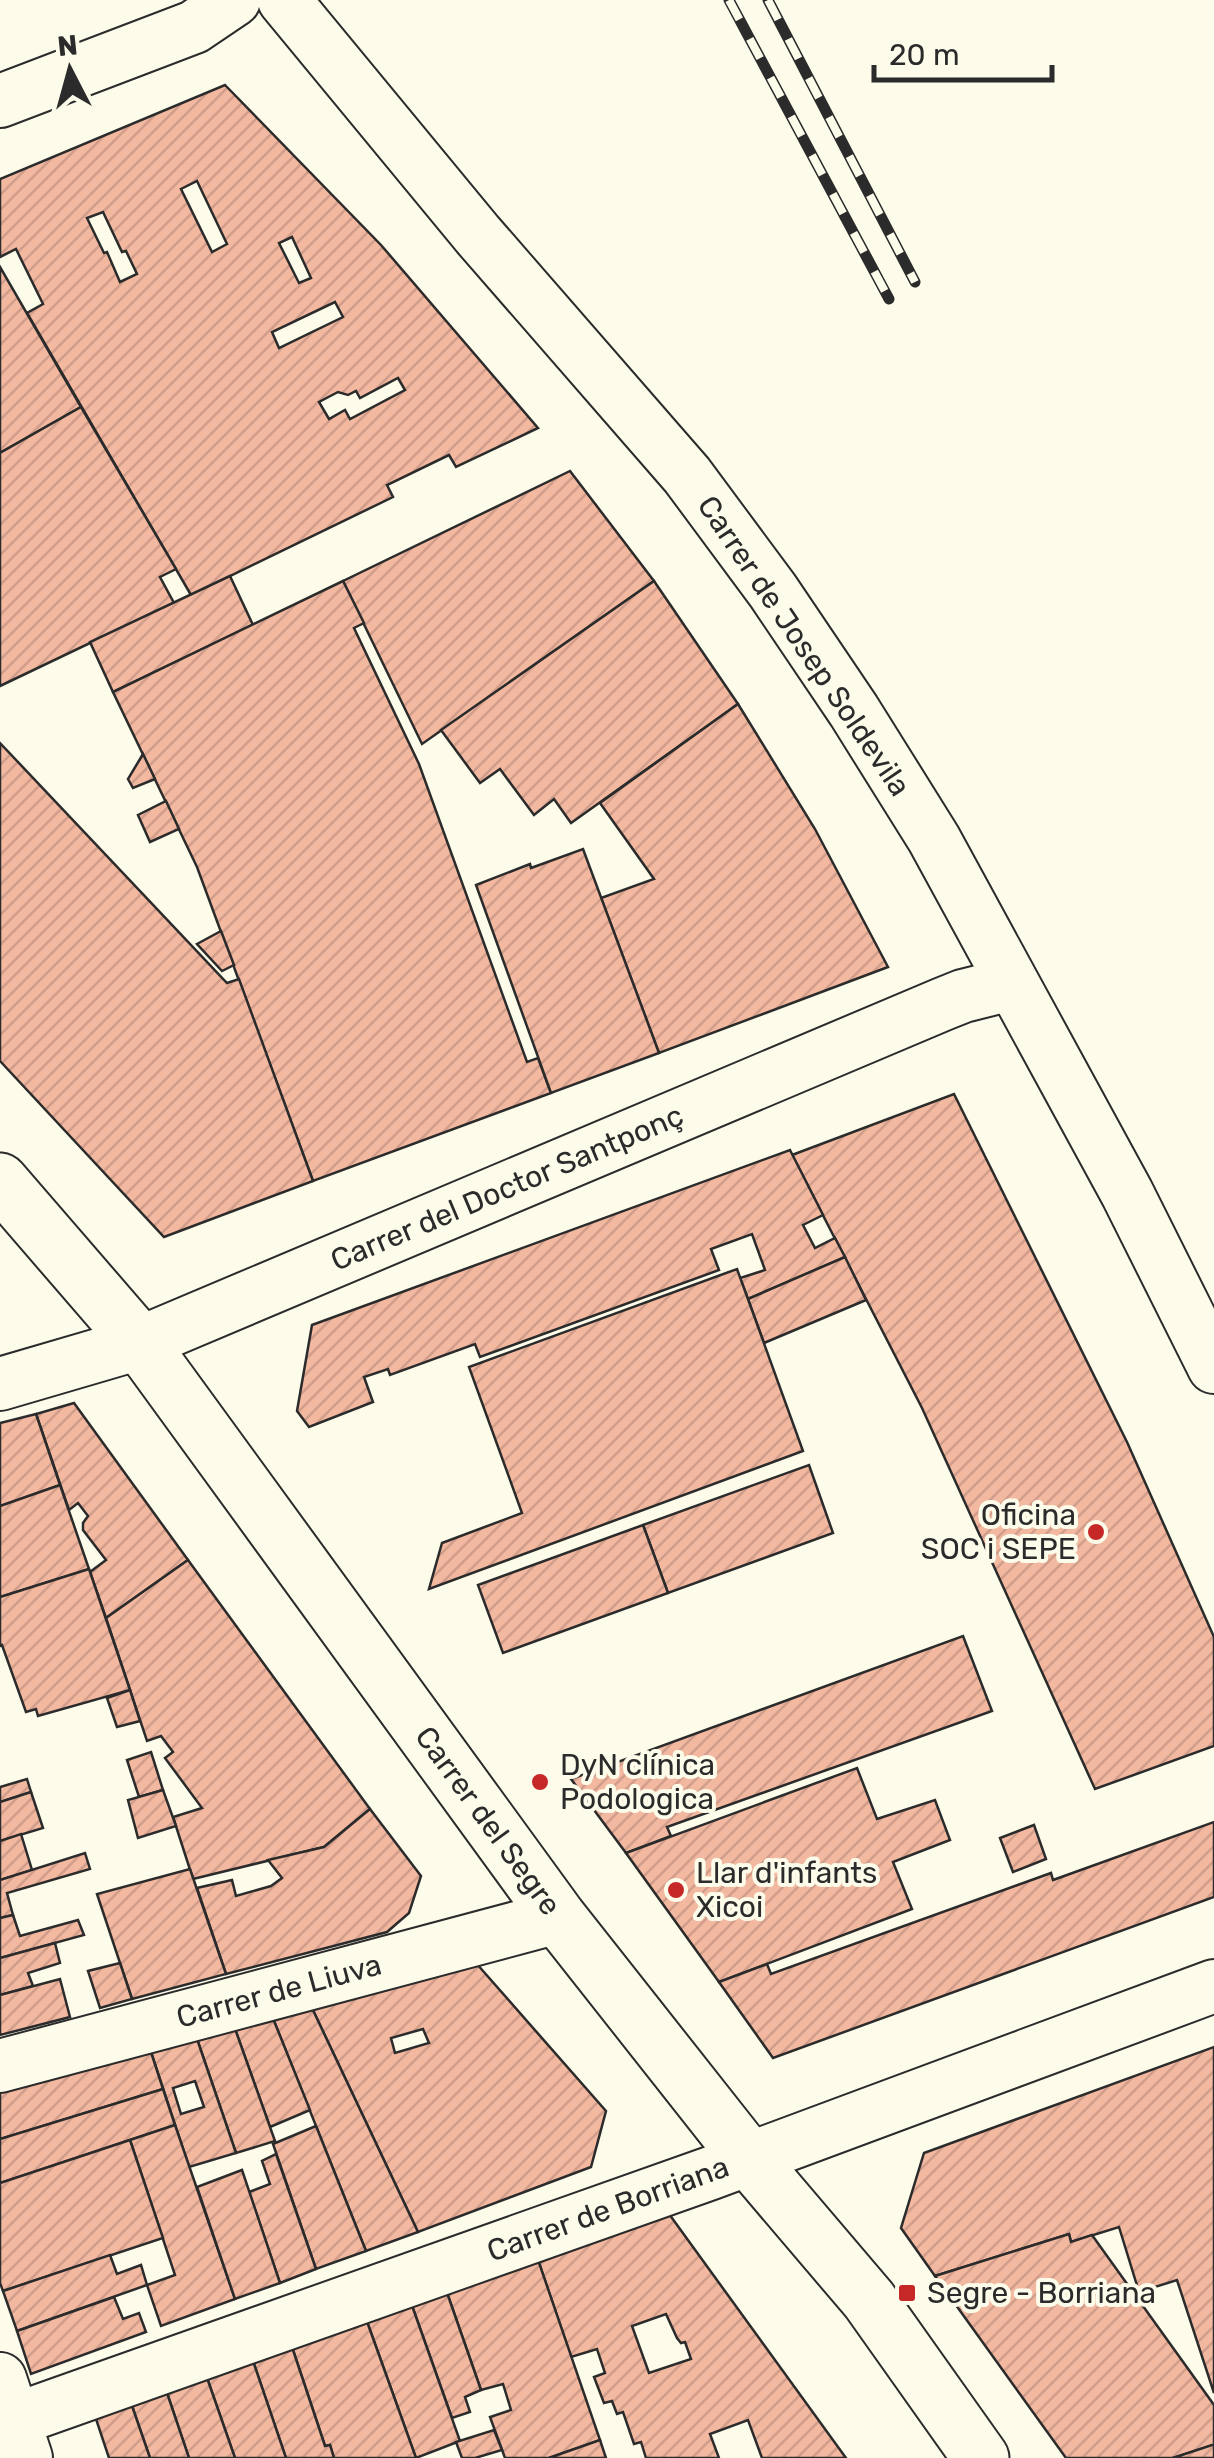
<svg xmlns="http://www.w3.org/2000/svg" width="1214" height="2458" font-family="Rubik,sans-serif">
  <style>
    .building { fill: url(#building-hatch); stroke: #2b2b2b; stroke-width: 2.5; fill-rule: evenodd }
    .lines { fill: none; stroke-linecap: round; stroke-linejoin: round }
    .minor-casing { stroke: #2b2b2b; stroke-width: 56 }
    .tertiary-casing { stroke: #2b2b2b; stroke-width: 59 }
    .minor { stroke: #fdfbea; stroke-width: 52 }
    .tertiary { stroke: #fdfbea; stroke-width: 55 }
    .rail-casing { stroke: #2b2b2b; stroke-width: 11 }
    .rail { stroke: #fdfbea; stroke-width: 8; stroke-dasharray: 22; stroke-linecap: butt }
    .poi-dot { fill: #c62828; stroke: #fdfbea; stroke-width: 4 }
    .labels { text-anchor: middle; stroke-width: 8; stroke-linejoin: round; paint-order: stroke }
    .street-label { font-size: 30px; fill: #2b2b2b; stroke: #fdfbea }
    .poi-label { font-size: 30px; fill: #2b2b2b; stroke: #fdfbea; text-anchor: start }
  </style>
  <defs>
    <pattern id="building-hatch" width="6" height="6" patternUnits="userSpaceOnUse" patternTransform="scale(2.5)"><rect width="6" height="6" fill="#f2b8a0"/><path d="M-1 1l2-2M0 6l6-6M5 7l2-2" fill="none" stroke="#d09e8a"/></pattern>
  </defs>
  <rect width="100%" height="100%" fill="#fdfbea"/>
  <!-- building -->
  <g class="building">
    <path d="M225,85L381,245L538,428L456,467L449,455L387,485L393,497L191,595L27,313L43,304L16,249L0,257V179ZM197,181L227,244L212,252L181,189ZM103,212L122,252L126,251L137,274L120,282L107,252L104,253L87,218ZM292,237L311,278L299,283L279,243ZM335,302L343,317L279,348L272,332ZM398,378L405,390L350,419L345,410L329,419L319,402L338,392L348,395L356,391L360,398Z"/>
    <path d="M0,267L81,407L0,453Z"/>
    <path d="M81,407L176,569L160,577L174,603L0,686V453Z"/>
    <path d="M570,471L654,581L422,744L343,581Z"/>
    <path d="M230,576L253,625L113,692L90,642Z"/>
    <path d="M343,581L364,623L354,628L419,764L527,1062L538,1058L551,1093L313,1181L197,867L113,692Z"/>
    <path d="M654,581L738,704L571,823L554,799L534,815L500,769L480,783L441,730Z"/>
    <path d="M738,704L815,829L888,967L659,1053L601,898L654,879L600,803Z"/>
    <path d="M0,743L227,983L239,979L313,1181L164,1237L0,1061Z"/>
    <path d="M143,754L155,779L133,788L128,779Z"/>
    <path d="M166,801L179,829L150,842L138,815Z"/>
    <path d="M583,849L659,1053L551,1093L476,885L530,864L531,868Z"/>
    <path d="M221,931L234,965L222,971L197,944Z"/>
    <path d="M954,1094L1127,1442L1214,1637V1746L1095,1789L922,1408L792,1155Z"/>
    <path d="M790,1150L823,1215L803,1225L815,1248L835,1238L845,1257L748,1299L740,1278L765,1270L752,1234L711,1249L719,1270L480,1357L475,1344L390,1375L388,1369L364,1377L373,1402L309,1427L297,1411L312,1325Z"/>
    <path d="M845,1257L866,1300L764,1343L748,1299Z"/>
    <path d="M737,1269L803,1451L429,1589L442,1543L522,1513L469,1367Z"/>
    <path d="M74,1403L188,1560L106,1618L90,1572L106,1560L83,1530V1523L88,1516L78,1503L69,1510L36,1414Z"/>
    <path d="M36,1414L60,1485L0,1506V1423Z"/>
    <path d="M809,1465L833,1533L668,1593L643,1525Z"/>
    <path d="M60,1485L89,1569L0,1597V1506Z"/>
    <path d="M643,1525L668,1593L503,1653L478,1585Z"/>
    <path d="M188,1560L370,1809L324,1847L193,1879L173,1817L202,1808L165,1758L173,1752L161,1736L147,1741L106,1618Z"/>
    <path d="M89,1569L130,1690L38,1716L36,1709L26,1712L2,1645L0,1646V1597Z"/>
    <path d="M963,1636L992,1711L667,1827L671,1836L626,1853L571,1779Z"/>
    <path d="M130,1690L140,1721L117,1727L107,1698Z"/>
    <path d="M151,1752L163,1790L139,1797L127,1760Z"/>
    <path d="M857,1768L877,1819L935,1800L950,1840L893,1862L912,1909L719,1982L626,1853Z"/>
    <path d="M27,1779L31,1792L0,1802V1787Z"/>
    <path d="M163,1790L176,1826L138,1838L128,1800Z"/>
    <path d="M31,1792L43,1828L0,1841V1802Z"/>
    <path d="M370,1809L421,1876L409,1913L387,1932L226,1974L197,1888L232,1880L236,1896L271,1886L282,1878L268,1860L324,1847Z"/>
    <path d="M1214,1822V1897L773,2058L719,1982L767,1964L771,1974L1051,1873L1053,1880Z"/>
    <path d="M1034,1825L1046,1859L1013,1872L1000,1838Z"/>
    <path d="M21,1834L32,1870L0,1880V1841Z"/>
    <path d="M85,1853L90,1869L7,1893L13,1915L0,1918V1880Z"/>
    <path d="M190,1869L226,1974L132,1999L97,1894Z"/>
    <path d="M13,1915L20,1936L78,1920L84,1935L0,1958V1918Z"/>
    <path d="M55,1943L60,1963L28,1973L33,1986L0,1995V1958Z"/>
    <path d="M120,1963L132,1999L100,2008L88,1971Z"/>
    <path d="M476,1963L606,2111L591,2167L418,2232L311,2006ZM423,2029L429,2043L395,2053L391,2038Z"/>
    <path d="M60,1979L70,2017L0,2035V1995Z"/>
    <path d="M311,2006L418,2232L366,2251L272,2016Z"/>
    <path d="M272,2016L310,2110L270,2127L234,2026Z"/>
    <path d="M234,2026L275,2141L236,2153L196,2036Z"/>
    <path d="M196,2036L236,2153L189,2167L150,2049ZM195,2081L204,2107L181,2114L173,2088Z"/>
    <path d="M1214,2047V2393L1177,2280L1139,2292L1119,2227L1071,2242L1069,2234L935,2276L901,2228L924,2153Z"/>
    <path d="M150,2049L163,2089L0,2139V2089Z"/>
    <path d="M163,2089L175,2125L0,2183V2139Z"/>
    <path d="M175,2125L235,2299L161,2326L147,2285L175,2275L130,2140Z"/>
    <path d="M316,2126L366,2251L316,2269L273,2144Z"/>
    <path d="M130,2140L163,2238L3,2291L0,2283V2183Z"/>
    <path d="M276,2154L316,2269L280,2283L249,2192L270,2184L262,2161Z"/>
    <path d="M242,2170L280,2283L235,2299L197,2187Z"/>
    <path d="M664,2207L846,2458H762L748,2420L710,2434L719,2458H646L641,2442L634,2444L623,2412L617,2414L612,2401L604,2403L594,2377L605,2373L597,2349L571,2357L536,2254ZM666,2314L677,2338L681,2343L685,2342L691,2359L649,2373L632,2326Z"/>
    <path d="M1069,2234L1071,2242L1092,2235L1214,2405V2445L1173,2458H1066L935,2276Z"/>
    <path d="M536,2254L600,2440L549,2458H505L490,2417L511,2410L503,2384L481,2390L445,2287Z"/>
    <path d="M110,2255L117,2274L141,2265L147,2285L17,2331L3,2291Z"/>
    <path d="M445,2287L481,2390L465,2397L470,2412L452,2418L410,2300Z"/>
    <path d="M114,2297L123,2319L139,2313L146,2332L31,2374L17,2331Z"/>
    <path d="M410,2300L460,2441L416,2458L365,2316Z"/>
    <path d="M365,2316L416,2458H334L330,2445L325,2446L291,2344Z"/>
    <path d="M291,2344L325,2446L330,2445L334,2458H286L252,2358Z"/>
    <path d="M252,2358L286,2458H235L206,2375Z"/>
    <path d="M206,2375L235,2458H189L166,2390Z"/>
    <path d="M166,2390L189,2458H150L131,2403Z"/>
    <path d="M131,2403L150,2458H109L95,2416Z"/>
    <path d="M494,2430L502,2450L475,2458H462L456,2442Z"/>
    <path d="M600,2440L606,2458H549Z"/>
    <path d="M1212,2445H1214V2458H1173Z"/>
  </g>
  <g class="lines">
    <!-- minor casing -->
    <g class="minor-casing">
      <g id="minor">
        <path d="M284,0L478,235L687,475L773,591L854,711L934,839L1127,1193L1214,1367"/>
        <path d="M0,101L194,27L234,0"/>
        <path d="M0,1384L140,1343L943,1004L963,996L1011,984"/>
        <path d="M0,2066L558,1917"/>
        <path d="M0,2379L26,2458"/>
        <path d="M0,2425L711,2173L1214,1986"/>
      </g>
    </g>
    <!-- tertiary casing -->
    <g class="tertiary-casing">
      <path id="tertiary" d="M0,1181L140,1343L558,1917L749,2159L869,2300L981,2458"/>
    </g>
    <!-- minor -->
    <use href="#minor" class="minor"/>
    <!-- tertiary -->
    <use href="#tertiary" class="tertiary"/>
    <!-- rail casing -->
    <g class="rail-casing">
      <g id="rail">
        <path d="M729,0L889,299"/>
        <path d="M768,0L915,282"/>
      </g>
    </g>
    <!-- rail -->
    <use href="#rail" class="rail"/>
  </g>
  <!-- markers -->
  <g class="poi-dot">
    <circle cx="1096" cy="1532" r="10"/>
    <circle cx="540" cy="1782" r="10"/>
    <circle cx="676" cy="1890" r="10"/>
    <rect x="897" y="2283" width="20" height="20" rx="5"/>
  </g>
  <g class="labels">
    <!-- street labels -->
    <g class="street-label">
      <text transform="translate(804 646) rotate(56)" y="10">Carrer de Josep Soldevila</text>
      <text transform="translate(507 1188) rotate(-23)" y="10">Carrer del Doctor Santponç</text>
      <text transform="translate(488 1821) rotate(54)" y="10">Carrer del Segre</text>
      <text transform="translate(279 1991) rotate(-15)" y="10">Carrer de Liuva</text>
      <text transform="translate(608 2209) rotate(-20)" y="10">Carrer de Borriana</text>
    </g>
    <!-- poi labels -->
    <g class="poi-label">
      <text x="1076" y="1525" text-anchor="end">Oficina<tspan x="1076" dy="34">SOC i SEPE</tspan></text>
      <text x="560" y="1775">DyN clínica<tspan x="560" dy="34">Podologica</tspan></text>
      <text x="696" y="1883">Llar d'infants<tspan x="696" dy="34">Xicoi</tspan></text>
      <text x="927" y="2303">Segre - Borriana</text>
    </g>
  </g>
  <!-- north arrow -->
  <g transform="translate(70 70) rotate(354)" stroke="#fdfbea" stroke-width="8" paint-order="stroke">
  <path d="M0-8L18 38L0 25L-18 38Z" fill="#2b2b2b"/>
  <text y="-15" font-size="28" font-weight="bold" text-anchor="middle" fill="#2b2b2b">N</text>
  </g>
  <!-- scale -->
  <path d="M874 65v15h178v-15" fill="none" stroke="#2b2b2b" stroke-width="5"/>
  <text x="889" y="65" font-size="30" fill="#2b2b2b" stroke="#fdfbea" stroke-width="8" paint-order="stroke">20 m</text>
</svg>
